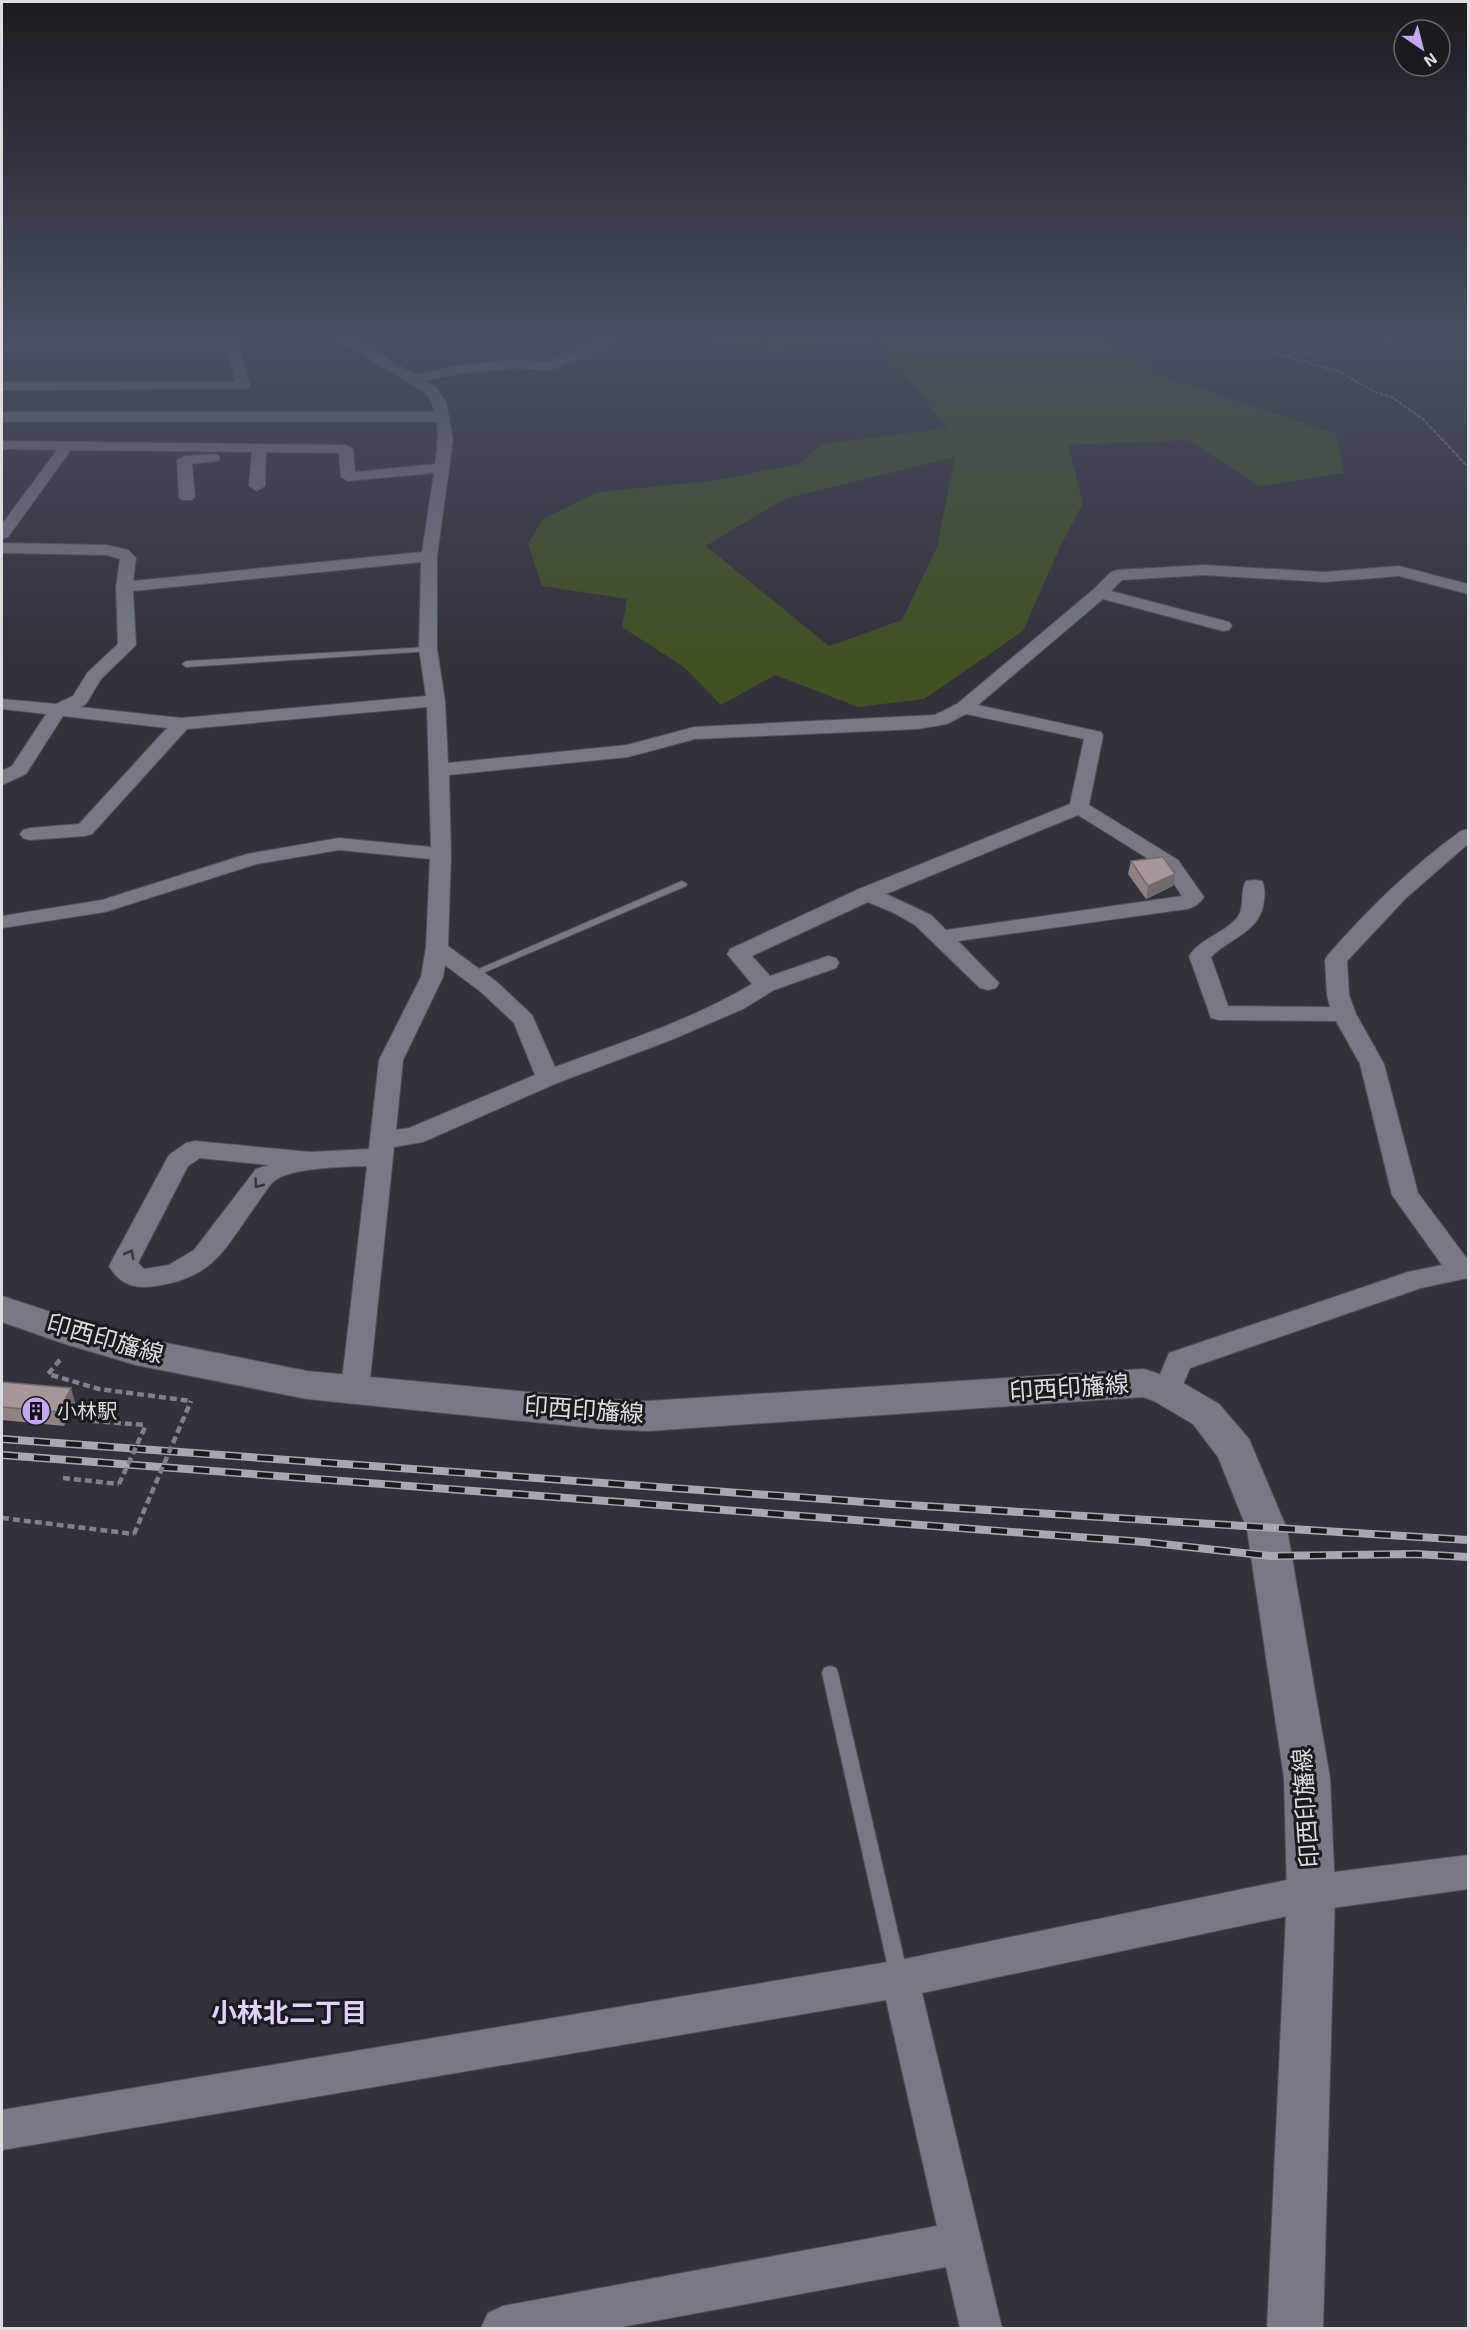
<svg xmlns="http://www.w3.org/2000/svg" width="1470" height="2330" font-family="'Exo 2','Noto Sans JP',sans-serif">
  <style>
    .green { fill: #415122; fill-rule: evenodd }
    .lines { fill: none; stroke-linecap: round; stroke-linejoin: round }
    .lane-casing { stroke: #505059; stroke-width: 2 }
    .street-casing { stroke: #505059; stroke-width: 2 }
    .secondary-casing { stroke: #505059; stroke-width: 2 }
    .path-far1 { stroke: #81818a; stroke-width: 2; stroke-dasharray: 4 1.5; stroke-linecap: butt }
    .path { stroke: #81818a; stroke-width: 4.5; stroke-dasharray: 7 4; stroke-linecap: butt }
    .lane { fill: #797985; fill-rule: evenodd }
    .street { fill: #797985; fill-rule: evenodd }
    .secondary { fill: #797985; fill-rule: evenodd }
    .rail-casing { stroke: #a8a8b0; stroke-width: 8 }
    .rail { stroke: #1a1a1f; stroke-width: 5; stroke-dasharray: 16; stroke-linecap: butt }
    .path-bridge { stroke: #81818a; stroke-width: 4.5; stroke-dasharray: 7 4; stroke-linecap: butt }
    .wall { fill: #8f8281 }
    .shaded-wall { fill: #746a69 }
    .building { fill: #a69796; stroke: #746a69; stroke-width: 1.5 }
    .oneway { stroke: #36363e }
    .labels { text-anchor: middle; stroke-width: 6; stroke-linejoin: round; paint-order: stroke }
    .poi-label { font-size: 20px; fill: #dcdce3; stroke: #1a1a1f; text-anchor: start }
    .near-street-label { font-size: 24px; fill: #dcdce3; stroke: #1a1a1f }
    .near-neighbourhood-label { font-size: 26px; font-weight: bold; fill: #e1d2fd; stroke: #1a1a1f }
  </style>
  <rect width="100%" height="100%" fill="#32323c"/>
  <!-- green -->
  <g class="green">
    <path d="M467,333H531L526,338L480,344Z"/>
    <path d="M673,333H1089L1106,338L1161,376L1336,434L1344,473L1260,486L1188,440L1068,445L1083,503L1060,547L1023,631L924,699L858,707L775,675L721,705L684,667L622,627L627,599L542,586L528,544L543,519L598,492L711,481L799,464L821,444L948,428L878,343L770,353L665,336ZM955,457L937,547L902,620L829,646L706,546L784,499Z"/>
  </g>
  <g class="lines">
    <!-- lane casing -->
    <g class="lane-casing">
      <g id="lane">
        <path d="M428,647H431V651L186,667L182,664L186,661Z"/>
        <path d="M682,881L687,884L686,886L476,976L472,977L467,974Z"/>
        <path d="M830,1666L836,1668L838,1673L908,1976L905,1982L899,1985L893,1982L890,1976L822,1673L824,1668Z"/>
      </g>
    </g>
    <!-- street casing -->
    <g class="street-casing">
      <g id="street">
        <path d="M224,333H236L250,386L248,389L2,390V382H235L228,351L2,350V342L226,343Z"/>
        <path d="M341,333H353V338L415,375L457,366L512,360L549,362L600,342L581,333H600L618,342L551,370L512,368L457,374L425,381L436,387L446,402L453,440L437,556V649L445,701L448,763L627,745L694,727L935,715L957,704L1094,589L1111,572L1117,570L1203,565L1325,572L1399,566L1468,584V594L1399,576L1325,582L1203,575L1122,580L1111,591L1229,622L1232,626L1229,630L1223,631L1103,599L978,705L1101,732L1103,736L1089,805L1178,860L1204,897C1199,904 1195,907 1187,909L958,941L999,983L996,988L988,990L980,988L915,925L894,913L868,902L752,956L770,976L828,956L836,958L839,963L836,968L774,990L743,1009L671,1040L557,1083L423,1142L394,1147L369,1389L365,1397L355,1400L345,1397L341,1389L367,1166C344,1167 290,1167 273,1182C266,1189 260,1200 254,1208C223,1251 213,1278 155,1286C135,1289 120,1285 109,1266L169,1155L186,1143L195,1141L310,1152L369,1149L379,1060L421,977L426,948L430,859L339,850L257,864L105,912L2,928V916L102,900L247,854L339,838L431,847L427,707L187,729L92,834L85,836L30,840L23,838L20,834L23,830L30,828L79,824L167,728L63,716L26,774L2,785V771L12,766L46,714L2,709V699L56,704L73,696L88,672L118,644L116,587L120,559L107,555L2,553V543L107,545L128,550L136,558L133,581L422,552L434,473L348,481L341,477L339,453L266,452L265,486L257,491L249,486L252,452L71,450L8,537L2,539V524L57,450L2,449V441L346,445L353,449L355,472L435,464C439,441 440,414 426,393L341,342ZM421,562L419,649L426,696L181,718L80,707L86,704L101,679L136,645L133,591ZM966,714L1084,739L1070,804L859,889L730,949L727,954L752,984C692,1020 622,1042 555,1067L532,1015L497,982L448,946L451,854L449,775L628,757L695,739L918,729L947,724ZM1078,815L1163,868L1182,896L946,930L931,915L886,894ZM445,965L481,992L514,1023L535,1075L409,1128L396,1130L403,1060L443,977ZM200,1158L269,1165L256,1169L194,1250L169,1265L144,1269L138,1263L188,1166Z"/>
        <path d="M213,454L218,455L220,458L218,461L192,464L195,497L192,500H182L179,497L177,460L184,456Z"/>
        <path d="M1468,829V844L1406,898L1347,961L1349,995L1356,1014L1384,1064L1418,1193L1468,1260V1278L1421,1288L1190,1368L1177,1399L1167,1402L1157,1399L1153,1391L1169,1353L1408,1272L1442,1265L1392,1195L1360,1064L1336,1021L1219,1020L1211,1018L1189,956C1201,938 1223,934 1237,918C1246,907 1239,892 1246,881L1254,880L1262,881C1265,887 1265,893 1264,900C1262,931 1230,938 1211,957L1228,1006L1330,1007L1327,995L1325,960L1328,955C1368,909 1411,867 1461,831Z"/>
        <path d="M1468,1855V1889L1311,1911L922,1993L1002,2328H960L946,2267L616,2328H481L488,2313L503,2306L937,2226L886,2000L2,2150V2110L900,1960L1311,1875Z"/>
      </g>
    </g>
    <!-- secondary casing -->
    <g class="secondary-casing">
      <g id="secondary">
        <path d="M2,412H441L447,413L450,417L447,421L441,422H2Z"/>
        <path d="M2,1296L84,1323L136,1337L307,1371L602,1399L648,1401L1144,1369L1180,1381L1219,1404L1249,1439L1287,1529L1330,1778L1335,1893L1323,2328H1267L1287,1893L1284,1778L1247,1529L1218,1457L1193,1424L1154,1401L1143,1397L648,1431L602,1429L307,1399L136,1365L65,1344L2,1322Z"/>
      </g>
    </g>
    <!-- path-far1 -->
    <g class="path-far1">
      <path d="M1209,333L1342,373L1373,391L1393,398L1423,419L1468,467"/>
      <path d="M1289,355L1401,341"/>
    </g>
    <!-- path -->
    <g class="path">
      <path d="M60,1360L48,1374L99,1389L191,1401"/>
      <path d="M92,1421L146,1425"/>
      <path d="M63,1478L119,1484"/>
      <path d="M2,1518L134,1534"/>
    </g>
    <!-- lane -->
    <use href="#lane" class="lane"/>
    <!-- street -->
    <use href="#street" class="street"/>
    <!-- secondary -->
    <use href="#secondary" class="secondary"/>
    <!-- rail casing -->
    <g class="rail-casing">
      <g id="rail">
        <path d="M2,1439L892,1504L1468,1540"/>
        <path d="M2,1455L1144,1542L1270,1556L1415,1554L1468,1557"/>
      </g>
    </g>
    <!-- rail -->
    <use href="#rail" class="rail"/>
    <!-- path-bridge -->
    <g class="path-bridge">
      <path d="M119,1484L146,1425"/>
      <path d="M134,1534L191,1401"/>
    </g>
  </g>
  <!-- wall -->
  <g class="wall">
    <path d="M1131,861L1173,886L1146,899L1128,874Z"/>
    <path d="M2,1382L75,1402L64,1426L2,1420Z"/>
  </g>
  <!-- shaded-wall -->
  <g class="shaded-wall">
    <path d="M1175,874L1173,886L1146,899L1148,886Z"/>
    <path d="M71,1388L75,1402L64,1426L59,1412Z"/>
  </g>
  <!-- building -->
  <g class="building">
    <path d="M1163,857L1175,874L1148,886L1131,861Z"/>
    <path d="M2,1382L71,1388L59,1412L2,1407Z"/>
  </g>
  <!-- one-way arrows -->
  <defs><path id="oneway-chevron" d="M-2-3.5L2.5 0L-2 3.5" fill="none" stroke-width="1.6" stroke-linecap="round" stroke-linejoin="round" transform="scale(1.5)"/></defs>
  <g class="oneway">
    <use href="#oneway-chevron" transform="translate(258 1184) rotate(127)"/>
    <use href="#oneway-chevron" transform="translate(130 1254) rotate(-62)"/>
  </g>
  <!-- sky -->
  <linearGradient id="sky" x2="0" y2="1"><stop stop-color="#1c1c21"/><stop offset="0.51" stop-color="#494f61"/><stop offset="1" stop-color="#494f61" stop-opacity="0"/></linearGradient>
  <rect width="1470" height="659" fill="url(#sky)"/>
  <!-- icons -->
  <defs>
    <g id="building-disc" transform="scale(1.5)"><circle r="9.5" fill="#c3a7f2" stroke="#1a1a1f"/><path d="M-4-6H4V6H1V3H-1V6H-4ZM-2.5-4.3h1.7v1.8h-1.7ZM.8-4.3h1.7v1.8H.8ZM-2.5-1h1.7V.8h-1.7ZM.8-1h1.7V.8H.8Z" fill="#111"/></g>
  </defs>
  <g fill-rule="evenodd">
    <use href="#building-disc" x="36" y="1411"/>
  </g>
  <g class="labels">
    <!-- poi labels -->
    <g class="poi-label">
      <text x="57" y="1418">小林駅</text>
    </g>
    <!-- near-street labels -->
    <g class="near-street-label">
      <text transform="translate(105 1339) rotate(16)" y="8">印西印旛線</text>
      <text transform="translate(1069 1388) rotate(-4)" y="8">印西印旛線</text>
      <text transform="translate(584 1410) rotate(4)" y="8">印西印旛線</text>
      <text transform="translate(1306 1808) rotate(-94)" y="8">印西印旛線</text>
    </g>
    <!-- near-neighbourhood labels -->
    <g class="near-neighbourhood-label">
      <text x="289" y="2022">小林北二丁目</text>
    </g>
  </g>
  <!-- border -->
  <rect width="1470" height="2330" fill="none" stroke="#dcdce3" stroke-width="6"/>
  <!-- north arrow -->
  <g transform="translate(1422 48) rotate(145)"><circle r="28" fill="#1a1a1f" stroke="#68686d" stroke-width="1.5"/>
  <path d="M0-4.5L10 22L0 15L-10 22Z" fill="#c3a7f2"/>
  <text y="-9" font-size="16" font-weight="bold" text-anchor="middle" fill="#dcdce3">N</text>
  </g>
</svg>
